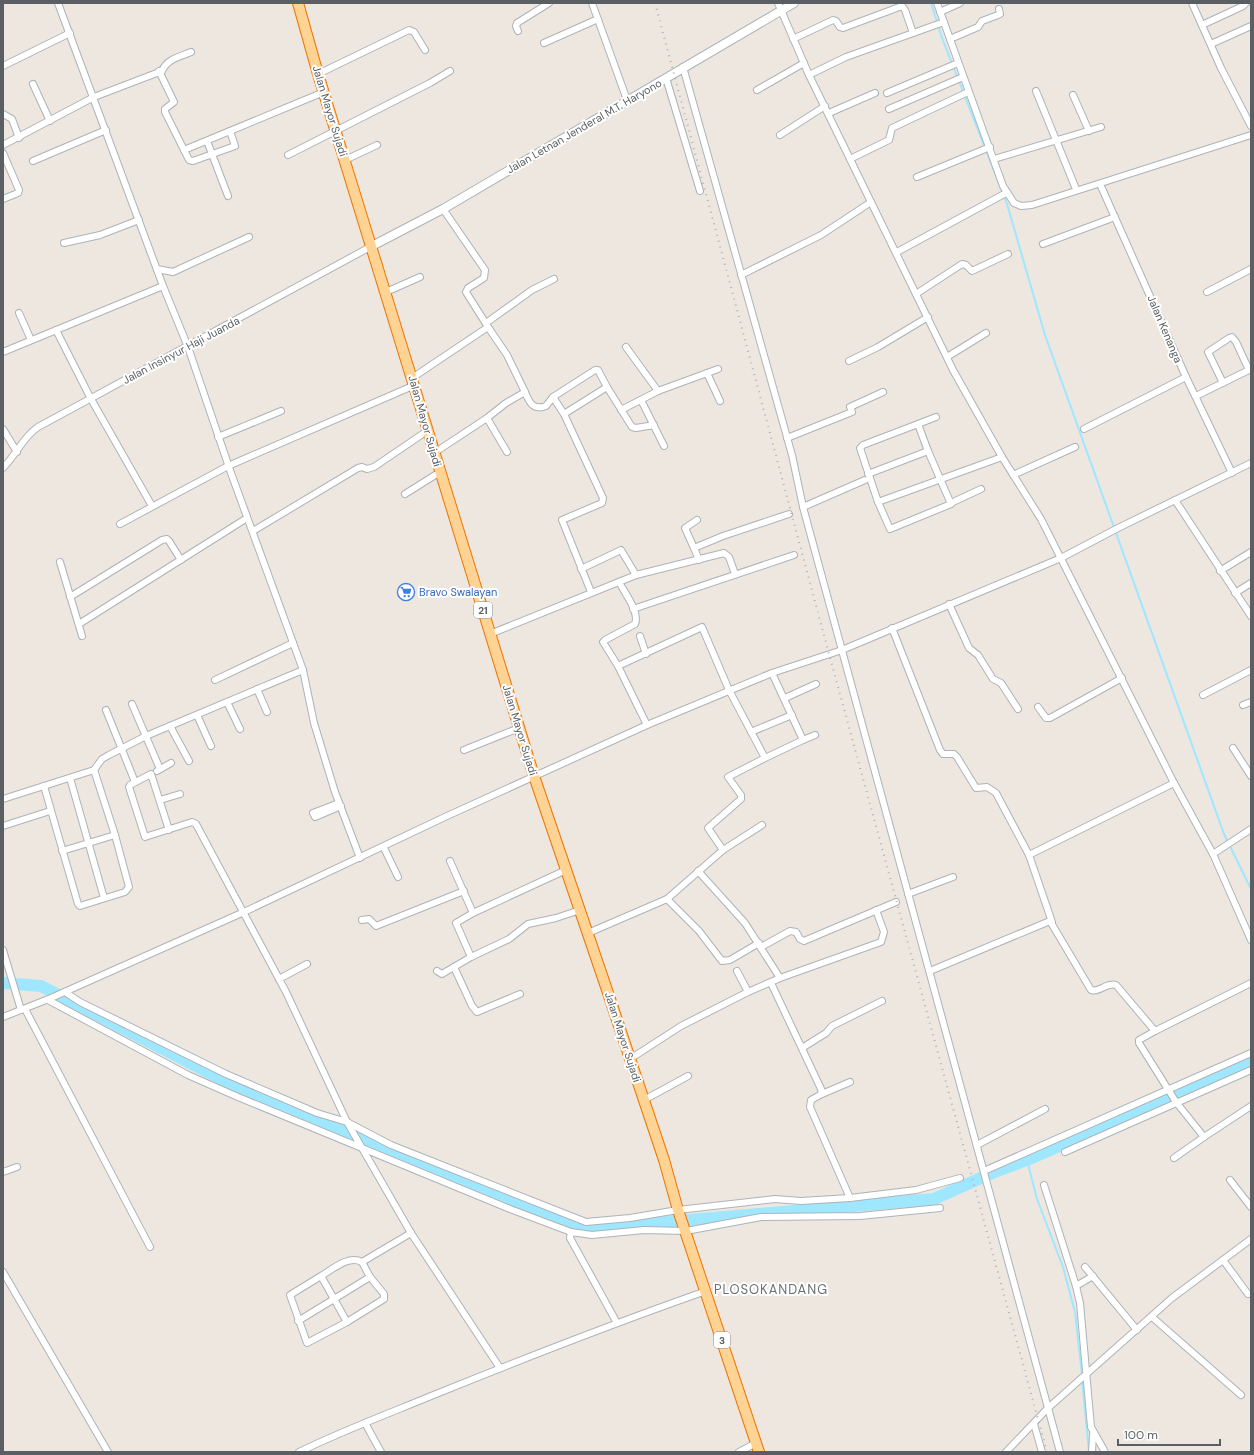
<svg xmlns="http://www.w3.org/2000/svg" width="1254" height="1455" font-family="'DM Sans',sans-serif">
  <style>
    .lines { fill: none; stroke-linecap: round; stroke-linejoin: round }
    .stream { stroke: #9ee7ff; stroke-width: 2 }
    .river { stroke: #9ee7ff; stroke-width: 12 }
    .minor-casing { stroke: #aeb3b7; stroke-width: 8 }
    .secondary-casing { stroke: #adb3b7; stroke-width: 10 }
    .trunk-casing { stroke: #ed7500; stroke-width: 12 }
    .minor { stroke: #fff; stroke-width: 6 }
    .secondary { stroke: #fff; stroke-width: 8 }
    .trunk { stroke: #ffd394; stroke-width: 10 }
    .rail { stroke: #b0b1b2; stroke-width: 2; stroke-dasharray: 1 5; stroke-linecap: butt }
    .labels { text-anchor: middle; stroke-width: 4; stroke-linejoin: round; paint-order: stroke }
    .shield { fill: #fff; stroke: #8b8f91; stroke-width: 1 }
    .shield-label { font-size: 10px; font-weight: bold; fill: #595f62 }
    .street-label { font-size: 11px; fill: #595f62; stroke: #fff }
    .shop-label { font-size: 11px; fill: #366cbe; stroke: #fff; text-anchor: start }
    .quarter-label { font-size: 13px; letter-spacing: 1px; fill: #6a7174; stroke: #fff }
  </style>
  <rect width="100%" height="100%" fill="#ede7e0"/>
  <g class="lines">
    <!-- stream -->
    <g class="stream">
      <path d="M931,3L942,38L1007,204L1045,335L1224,834L1251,889"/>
      <path d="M1027,1160L1037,1199L1063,1267L1075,1312L1082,1375"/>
      <path d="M1082,1380L1089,1452"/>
    </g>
    <!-- river -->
    <path class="river" d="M3,983L41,986L248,1093L585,1229L934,1199L992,1173L1027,1160L1251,1062"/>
    <!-- minor casing -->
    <g class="minor-casing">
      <g id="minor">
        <path d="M58,3L163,286L188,347L231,473L303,670L314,723L335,792L360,858"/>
        <path d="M592,3L627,100"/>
        <path d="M778,3L809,75L953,370L1002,457L1041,519L1174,783L1213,854L1251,940"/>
        <path d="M937,3L1003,186L1014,203L1021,206L1032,205L1251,135"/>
        <path d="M1192,3L1221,68L1251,126"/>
        <path d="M940,12L960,3"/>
        <path d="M1202,25L1243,6L1246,3"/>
        <path d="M518,31L516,26L517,23L549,3"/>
        <path d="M793,39L833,20L836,21L840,27L843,28L902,6L905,10L913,33"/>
        <path d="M950,39L978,27L982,21L998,15L1000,14L999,9"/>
        <path d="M544,43L598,19"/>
        <path d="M1211,44L1251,26"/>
        <path d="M3,66L70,33"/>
        <path d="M683,67L792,455L803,507L1060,1452"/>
        <path d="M159,71L174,102L165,109V112L189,160L193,161L235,146L230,131"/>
        <path d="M318,74L409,30L414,32L425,50"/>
        <path d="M809,75L846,57L944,22"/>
        <path d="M666,78L700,191"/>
        <path d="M33,84L50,121"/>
        <path d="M757,90L804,63"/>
        <path d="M1036,91L1076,189"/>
        <path d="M887,93L958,63"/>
        <path d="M1073,95L1089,131"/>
        <path d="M889,109L963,77"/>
        <path d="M829,113L875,93"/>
        <path d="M3,114L12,119L19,138"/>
        <path d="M780,135L825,106"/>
        <path d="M207,141L228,196"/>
        <path d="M3,145L94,97L162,71C167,59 179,57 191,52"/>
        <path d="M184,150L324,92"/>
        <path d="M3,153L19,190L18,193L3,199"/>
        <path d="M288,155L430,83L450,71"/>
        <path d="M850,159L889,140L892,128L968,92"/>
        <path d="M994,159L1101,127"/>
        <path d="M345,160L377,145"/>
        <path d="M33,161L106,130"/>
        <path d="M917,177L990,147"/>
        <path d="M1100,184L1186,377L1232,473"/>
        <path d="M64,243L100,235L139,220"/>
        <path d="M1043,244L1115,217"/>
        <path d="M897,252L1006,193"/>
        <path d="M157,269L173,272L249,237"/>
        <path d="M741,275L821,235L871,202"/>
        <path d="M386,292L420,277"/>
        <path d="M1207,292L1251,269"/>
        <path d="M916,294L962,264L966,265L972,271L1008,254"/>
        <path d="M19,313L31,340"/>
        <path d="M486,323L532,290L554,279"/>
        <path d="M488,327L507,355L525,392"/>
        <path d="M56,330L91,399L152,506"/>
        <path d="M626,347L658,391"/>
        <path d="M3,352L163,286"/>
        <path d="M947,357L986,333"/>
        <path d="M849,361L878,347L928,317"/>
        <path d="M707,373L720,401"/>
        <path d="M412,378L488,327L466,292L468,288L484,278L485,270L443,209"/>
        <path d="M1223,383L1208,352L1229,338L1232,337L1236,342L1249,370"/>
        <path d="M607,387L632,427L636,428L654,425"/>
        <path d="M1196,396L1251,369"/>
        <path d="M553,397L595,370H598L607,387L564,414"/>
        <path d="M641,400L664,446"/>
        <path d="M621,410L658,391L718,369"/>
        <path d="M487,418L507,452"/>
        <path d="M918,424L928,451L951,504L890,529L878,502L860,448L863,445Z"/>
        <path d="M918,424L936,417"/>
        <path d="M3,429L17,452"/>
        <path d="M1084,429L1186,377"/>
        <path d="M218,437L281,411"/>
        <path d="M787,438L852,412L850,407L883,392"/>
        <path d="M434,453L487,418L506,403L525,392C529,402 533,411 546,406L553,397L564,414L603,498L602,503L562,520L591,592"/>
        <path d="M3,468C16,455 23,437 38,427L372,246"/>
        <path d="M868,474L928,451"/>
        <path d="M1013,475L1075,447"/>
        <path d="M405,494L440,472"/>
        <path d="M1175,500L1251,616"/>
        <path d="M878,502L1002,457"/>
        <path d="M951,503L981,489"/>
        <path d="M803,507L865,480"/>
        <path d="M120,524L228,466L415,385"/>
        <path d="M253,531L358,468L362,467L367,469L374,467L427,431"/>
        <path d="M694,548L685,528L697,520"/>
        <path d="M699,560L694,548L723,536L789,514"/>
        <path d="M60,562L82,636"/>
        <path d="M581,569L621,550L636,575"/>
        <path d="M1220,571L1251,552"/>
        <path d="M619,582C624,592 640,612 635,624L605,640L603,642L618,666L647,725"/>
        <path d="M1235,593L1251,583"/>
        <path d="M70,597L162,540L167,539L169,541L181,560"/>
        <path d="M949,604L969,648L978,655L993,679L1001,683L1018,709"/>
        <path d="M633,609L794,555"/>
        <path d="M79,624L247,518"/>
        <path d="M892,628L940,750L943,754H954L957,757L976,788L987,787L996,793L1029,855L1174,783"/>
        <path d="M490,634L636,575L724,553L729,557L735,574"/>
        <path d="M640,636L646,654"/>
        <path d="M618,666L702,627L729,690L765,758L803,740L772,673"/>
        <path d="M215,680L293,643"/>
        <path d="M257,689L267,712"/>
        <path d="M1203,695L1251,670"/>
        <path d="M785,698L816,684"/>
        <path d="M227,702L240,729"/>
        <path d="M132,704L160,769"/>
        <path d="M1243,705L1251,702"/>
        <path d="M1038,707L1046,718H1050L1122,678"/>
        <path d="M106,710L135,782"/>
        <path d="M197,715L211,746"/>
        <path d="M170,726L189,761"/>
        <path d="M751,732L792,715"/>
        <path d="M803,740L815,735"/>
        <path d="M1233,748L1251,776"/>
        <path d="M464,750L519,728"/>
        <path d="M157,771L171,763"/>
        <path d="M70,778L104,898"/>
        <path d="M44,786L78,904L80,906L125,892L129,887L115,835L94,770"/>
        <path d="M3,799L94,770L102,759L109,755L146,736L303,670"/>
        <path d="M160,800L180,794"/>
        <path d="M339,803L313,813L315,817L341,806"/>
        <path d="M3,826L50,811"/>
        <path d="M169,830L151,774L130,785L129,787L145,837L192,822L196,824L286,992L347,1122L411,1233L500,1368"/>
        <path d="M384,848L398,877"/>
        <path d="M723,850L708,828L741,799V795L728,777L765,758"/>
        <path d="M62,851L115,835"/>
        <path d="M1213,854L1251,829"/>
        <path d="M1029,855L1052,922"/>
        <path d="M450,861L473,913L566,870"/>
        <path d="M698,871L745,923L780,978"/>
        <path d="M908,894L953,877"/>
        <path d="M667,899L723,850L762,825"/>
        <path d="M473,913L456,923L471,957L509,939L528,924L556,918L580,910"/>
        <path d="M362,920L369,919L376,926L464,891"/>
        <path d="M588,933L667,899L699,931L722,961L730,960L759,943"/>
        <path d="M761,947L790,931L796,932L800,939L804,941L896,902"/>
        <path d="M3,950L21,1010"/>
        <path d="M454,967L472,1006L477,1012L520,994"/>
        <path d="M437,971L442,974L471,957"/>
        <path d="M737,971L748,992"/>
        <path d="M930,971L1050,921L1091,990C1099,993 1107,982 1116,985L1155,1031L1251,983"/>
        <path d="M279,979L307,964"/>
        <path d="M771,983L822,1091L820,1095L811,1100L810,1107L850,1198"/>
        <path d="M65,992L80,1002L226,1074L317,1113L347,1122L391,1145L586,1222L630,1218L678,1210L775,1199L801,1201L850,1198L916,1190L960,1178"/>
        <path d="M48,1000L188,1075L238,1097L510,1209L571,1232L592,1235L644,1230L686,1231L761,1217L860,1216L940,1208"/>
        <path d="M25,1009L150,1247"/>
        <path d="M3,1017L51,998L244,912L447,816L647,725L772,673L842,650L1061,558L1118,528L1251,463"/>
        <path d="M1155,1031L1139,1040V1043L1176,1102L1204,1137L1251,1106"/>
        <path d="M802,1048L826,1033L832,1026L882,1001"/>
        <path d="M630,1059L681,1026L748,992L780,978L881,942L884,932L876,910"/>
        <path d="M822,1094L850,1082"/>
        <path d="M644,1100L688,1076"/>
        <path d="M977,1145L1045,1109"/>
        <path d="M1065,1152L1251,1070"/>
        <path d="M1174,1158L1204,1137"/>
        <path d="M984,1171L1251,1053"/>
        <path d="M3,1172L17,1167"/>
        <path d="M1230,1180L1251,1207"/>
        <path d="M1044,1185L1076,1286L1080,1303L1091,1427L1105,1452"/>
        <path d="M571,1232L570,1238L617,1323"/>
        <path d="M1223,1260L1248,1294"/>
        <path d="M1085,1267L1137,1330"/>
        <path d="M3,1272L108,1452"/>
        <path d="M321,1276L290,1295L307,1343L347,1322L321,1276C333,1269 348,1255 362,1262L411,1233"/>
        <path d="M1076,1286L1093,1276"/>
        <path d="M1152,1317L1241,1395"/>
        <path d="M298,1321L370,1277L362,1262"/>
        <path d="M347,1322L384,1299V1294L370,1277"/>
        <path d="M365,1423L381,1452"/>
        <path d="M1034,1424L1042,1452"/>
        <path d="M299,1452C344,1430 390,1413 436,1394C525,1358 615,1323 706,1291"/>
        <path d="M739,1452L756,1443"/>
        <path d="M1006,1452L1048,1408L1172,1298L1251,1239"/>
        <path d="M1092,1452L1093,1434"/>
      </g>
    </g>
    <!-- secondary casing -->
    <g class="secondary-casing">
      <path id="secondary" d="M372,246L443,209L794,3"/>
    </g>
    <!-- trunk casing -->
    <g class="trunk-casing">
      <path id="trunk" d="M298,3L318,74L534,776L606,987L664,1160L678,1210L759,1452"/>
    </g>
    <!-- minor -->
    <use href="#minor" class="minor"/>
    <!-- secondary -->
    <use href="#secondary" class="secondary"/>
    <!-- trunk -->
    <use href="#trunk" class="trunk"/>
    <!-- rail -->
    <path class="rail" d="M655,3L829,654L1047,1452"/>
  </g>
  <!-- icons -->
  <defs>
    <g id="supermarket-ring" transform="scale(0.9)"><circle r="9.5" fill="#fff" stroke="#3f7fe0" stroke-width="1.5"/><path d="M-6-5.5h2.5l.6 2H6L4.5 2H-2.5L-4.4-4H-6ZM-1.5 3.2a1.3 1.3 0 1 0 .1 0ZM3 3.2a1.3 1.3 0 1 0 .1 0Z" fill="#3f7fe0"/></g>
  </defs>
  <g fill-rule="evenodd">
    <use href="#supermarket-ring" x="406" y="592"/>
  </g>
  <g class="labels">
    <!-- shield labels -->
    <g class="shield">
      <rect x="474" y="602" width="18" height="16" rx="3"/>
      <rect x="714" y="1332" width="16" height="16" rx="3"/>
    </g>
    <g class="shield-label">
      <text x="483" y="614">21</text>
      <text x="722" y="1344">3</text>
    </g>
    <!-- street labels -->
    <g class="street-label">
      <text transform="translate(330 111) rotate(73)" y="4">Jalan Mayor Sujadi</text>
      <text transform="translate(584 126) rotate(-30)" y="4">Jalan Letnan Jenderal M.T. Haryono</text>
      <text transform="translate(1165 329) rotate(67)" y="4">Jalan Kenanga</text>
      <text transform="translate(181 350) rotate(-28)" y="4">Jalan Insinyur Haji Juanda</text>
      <text transform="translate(425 421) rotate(74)" y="4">Jalan Mayor Sujadi</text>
      <text transform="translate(520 730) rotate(73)" y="4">Jalan Mayor Sujadi</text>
      <text transform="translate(623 1037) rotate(72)" y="4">Jalan Mayor Sujadi</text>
    </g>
    <!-- shop labels -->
    <g class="shop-label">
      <text x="419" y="596">Bravo Swalayan</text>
    </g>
    <!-- quarter labels -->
    <g class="quarter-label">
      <text x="771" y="1294">PLOSOKANDANG</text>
    </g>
  </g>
  <!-- border -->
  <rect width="1254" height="1455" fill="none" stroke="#595f62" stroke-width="8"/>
  <!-- scale -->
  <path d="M1118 1439v6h102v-6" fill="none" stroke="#595f62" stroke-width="2"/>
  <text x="1124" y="1439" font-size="12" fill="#595f62" stroke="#ffffff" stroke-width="3" paint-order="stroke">100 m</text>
</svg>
